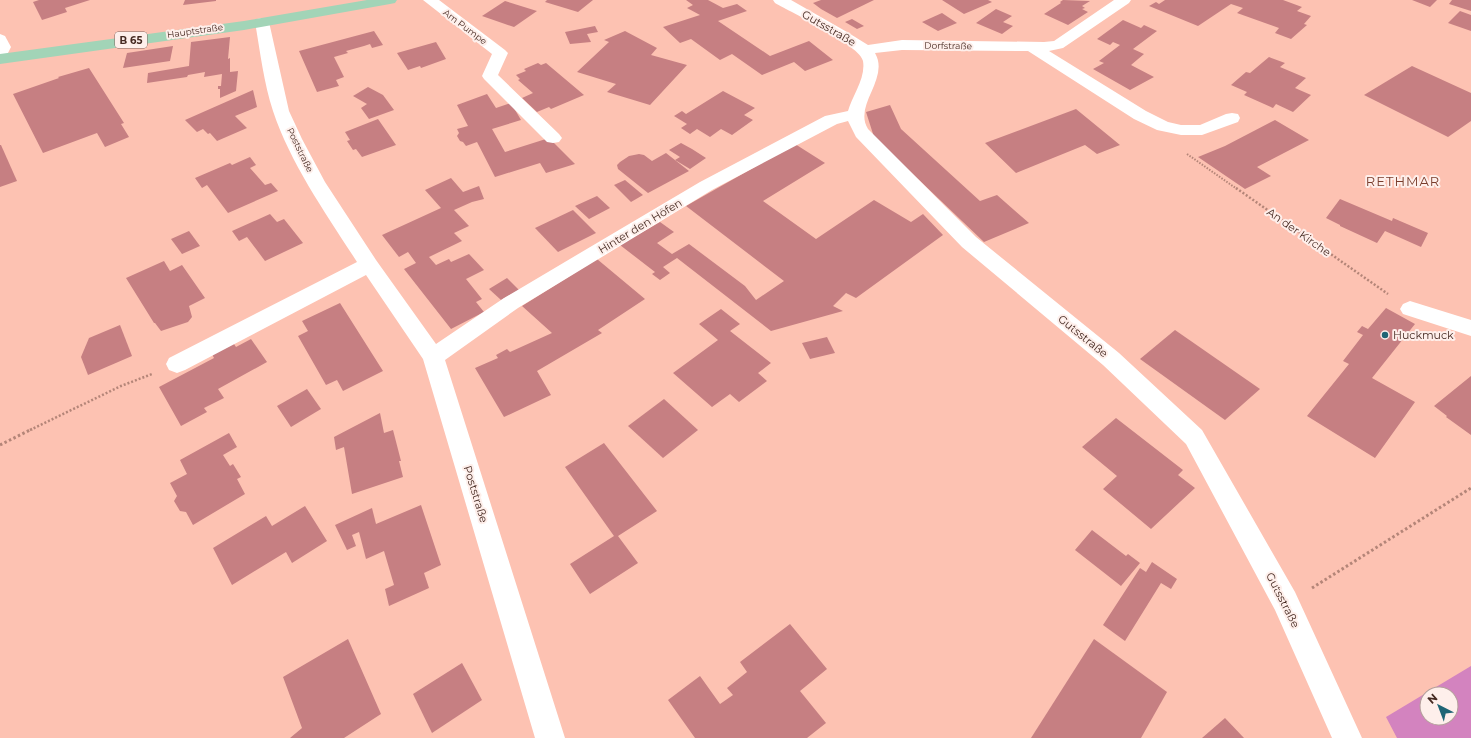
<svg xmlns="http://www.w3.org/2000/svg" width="1471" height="738" font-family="Montserrat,sans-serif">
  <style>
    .green { fill: #d383bf; fill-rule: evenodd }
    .building { fill: #c67f82 }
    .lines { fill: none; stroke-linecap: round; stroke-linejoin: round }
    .path-far2 { stroke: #b48578; stroke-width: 2; stroke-dasharray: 1.5 1.5; stroke-linecap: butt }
    .path-far1 { stroke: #b48578; stroke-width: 2.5; stroke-dasharray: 2 2; stroke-linecap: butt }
    .path { stroke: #b48578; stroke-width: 3; stroke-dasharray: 2.5 2.5; stroke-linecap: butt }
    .minor { fill: #fff; fill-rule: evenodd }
    .major { fill: #a2d4b7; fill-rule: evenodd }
    .poi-dot { fill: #1f6575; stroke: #feefeb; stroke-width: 1.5 }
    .labels { text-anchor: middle; stroke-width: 4; stroke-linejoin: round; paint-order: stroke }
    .far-street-label { font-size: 9px; fill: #462a22; stroke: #feefeb }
    .shield { fill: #feefeb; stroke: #7d655e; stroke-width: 1 }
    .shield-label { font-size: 10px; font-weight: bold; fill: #462a22 }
    .street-label { font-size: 11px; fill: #462a22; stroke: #feefeb }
    .poi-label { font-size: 11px; fill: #462a22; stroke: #feefeb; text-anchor: start }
    .quarter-label { font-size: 13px; letter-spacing: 1px; fill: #793c2b; stroke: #feefeb }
  </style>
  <rect width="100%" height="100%" fill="#fdc2b2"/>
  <!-- green -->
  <path class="green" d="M1471,666V738H1397L1386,717ZM1427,694H1451V718H1427Z"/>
  <!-- building -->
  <g class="building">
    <path d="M39,0H90L65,8L67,12L42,20L33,2Z"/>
    <path d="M185,0H216V1L183,5Z"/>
    <path d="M547,0H593L578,12L545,2Z"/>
    <path d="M686,0H708L723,8L737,4L747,11L718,21L770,56L809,41L833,60L805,71L794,62L762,75L732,54L720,60L691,39L680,43L663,27L700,15L687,8L693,5Z"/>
    <path d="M821,0H874L837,18L821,9L813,3Z"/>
    <path d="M942,0H988L992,2L964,14Z"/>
    <path d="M1063,0L1090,1L1082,6L1085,8L1082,9L1088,12L1068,25L1044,14L1061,3L1060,2Z"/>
    <path d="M1165,0H1283L1302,7L1297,11L1311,16L1304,24L1307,25L1291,39L1275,33L1279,28L1237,13L1243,8L1231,4L1198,26L1149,6L1156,2L1159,4Z"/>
    <path d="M1412,0H1437L1430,7Z"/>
    <path d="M1452,0H1471V11L1449,4Z"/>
    <path d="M505,1L537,11L514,27L482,16Z"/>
    <path d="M996,9L1012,16L1003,22L1013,26L1002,34L976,23Z"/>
    <path d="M1460,11L1471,15V31L1448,23Z"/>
    <path d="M942,13L957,23L938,31L922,22Z"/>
    <path d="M852,19L864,26L857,29L845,22Z"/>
    <path d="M1123,20L1141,28L1144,25L1157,31L1133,49L1144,54L1131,65L1154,77L1130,90L1093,69L1104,63L1099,61L1120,45L1113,42L1110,45L1097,39Z"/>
    <path d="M595,26L598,32L587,34L591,42L570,44L565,32Z"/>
    <path d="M374,31L383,45L372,48L370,44L364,46L346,51L348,53L334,57L344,77L336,80L339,86L317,92L299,51Z"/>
    <path d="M625,31L657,48L651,55L687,65L650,105L607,92L616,84L577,72L609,42L604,40Z"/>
    <path d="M230,37L228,59L230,58V72L238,71L236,91L220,98V89H218V86H221L222,74L204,77L205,72L188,75L187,77L147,83L148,73L189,66L191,42Z"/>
    <path d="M436,42L446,59L421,68L420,66L408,70L397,53Z"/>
    <path d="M173,46L170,61L123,68L127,53Z"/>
    <path d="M1269,57L1285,63L1280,67L1306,78L1295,88L1311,95L1293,112L1276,104L1273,108L1244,95L1247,92L1231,85L1246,72L1250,73Z"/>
    <path d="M538,63L541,65L546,63L584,95L551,109L549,107L537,112L522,98L533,93L518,80L520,79L516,75L526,71L524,69Z"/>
    <path d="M1412,66L1471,93V121L1448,137L1364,95Z"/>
    <path d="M89,68L124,123L121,124L129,137L105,147L97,133L43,153L13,94L59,78L58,77Z"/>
    <path d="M368,87L383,95L394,110L369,119L361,108L367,104L353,96Z"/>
    <path d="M253,90L257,107L235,116L247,128L217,141L210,133L208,134L203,129L197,132L185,120Z"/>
    <path d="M723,91L755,108L744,115L753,120L732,135L721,129L710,137L697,129L690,134L681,128L687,124L674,116L682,111L686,114Z"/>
    <path d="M487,94L496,108L511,103L521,120L492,129L505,152L549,138L575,164L546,173L540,163L495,177L477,142L466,146L463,142L460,141L457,136L459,133L457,129L468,126L457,105Z"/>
    <path d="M890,105L901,129L980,201L997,195L1029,223L984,242L874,137L866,112Z"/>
    <path d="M1076,109L1120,145L1097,154L1085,145L1016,173L985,143Z"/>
    <path d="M378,119L396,145L362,157L356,149L353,150L347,141L350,140L345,132Z"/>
    <path d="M1275,120L1309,140L1257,167L1271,176L1245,189L1198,157L1225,146Z"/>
    <path d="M681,143L692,149L706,158L690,169L675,160L680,157L669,150Z"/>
    <path d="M795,144L825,163L763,201L816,239L874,200L911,222L923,214L943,235L856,298L846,293L833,306L843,311L771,331L677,258L663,267L670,273L660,280L652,274L655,272L620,245L660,222L674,232L657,243L672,254L689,244L745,286L756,300L784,281L686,206Z"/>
    <path d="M0,145H1L17,181L0,187Z"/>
    <path d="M666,153L689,171L648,193L618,169L617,165L620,162L629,156L639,154L644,155L652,161Z"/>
    <path d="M250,157L256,165L250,168L265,185L271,183L278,191L228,213L207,185L202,188L195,178L230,163L232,165Z"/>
    <path d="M451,178L463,192L479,186L484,199L472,202L454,210L469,226L454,233L462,241L429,257L436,265L449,259L451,262L469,254L484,270L466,279L482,299L476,302L484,312L451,329L404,269L416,263L408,252L399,257L382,235L441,208L425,190Z"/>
    <path d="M625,180L643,195L631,202L614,185Z"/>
    <path d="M597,196L610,208L589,219L575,206Z"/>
    <path d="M1340,199L1392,221L1393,218L1428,233L1421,247L1385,231L1377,243L1340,226V225L1326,218Z"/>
    <path d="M573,210L596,233L558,252L535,228Z"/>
    <path d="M270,214L277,222L284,219L303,243L265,261L247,237L239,241L232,231Z"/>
    <path d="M189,231L200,246L182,254L171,239Z"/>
    <path d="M597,259L645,299L598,330L602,333L537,371L551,395L504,417L475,368L498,358L496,355L507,349L510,352L552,333L522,306Z"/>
    <path d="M164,261L170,271L182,265L205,298L189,306L192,317L188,322L161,331L155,323H154L126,278Z"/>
    <path d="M507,278L519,290L501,300L489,289Z"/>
    <path d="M340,303L383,371L343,391L337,380L326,385L298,336L308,331L302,321Z"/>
    <path d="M1386,308L1415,324L1372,378L1415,402L1375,458L1307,416L1349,364L1343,361L1363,335L1357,332L1362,326L1368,329Z"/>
    <path d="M721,309L740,324L730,331L771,363L758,373L767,381L739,402L730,394L712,407L673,373L718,340L699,324Z"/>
    <path d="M120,325L132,356L88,375L81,357L89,338Z"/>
    <path d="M1175,330L1260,389L1225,420L1140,359Z"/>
    <path d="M827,337L835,353L810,359L802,343Z"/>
    <path d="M251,339L267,362L218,389L224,398L204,408L207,412L181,426L159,387L214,358L211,352L232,341L236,347Z"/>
    <path d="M1471,376V435L1446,417L1447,416L1434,406Z"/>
    <path d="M307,389L321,409L291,427L277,406Z"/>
    <path d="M664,399L698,430L663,458L628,426Z"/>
    <path d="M380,413L384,433L393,430L401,461H399L403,477L352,494L344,447L336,450L334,437Z"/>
    <path d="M1116,418L1183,470L1178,475L1195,488L1151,529L1103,489L1117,476L1082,447Z"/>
    <path d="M229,433L237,447L223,455L230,466L233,464L241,477L237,479L245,494L193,525L186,512L180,511L174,501L177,496L170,483L187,474L180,460Z"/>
    <path d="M604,443L657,511L618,536L638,563L590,594L570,564L614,536L565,467Z"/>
    <path d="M421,505L441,565L424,573L429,588L389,606L385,589L394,585L384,551L366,559L359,532L352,535L356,546L347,550L335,525L372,508L376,524Z"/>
    <path d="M305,506L327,541L292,563L286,552L232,585L213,548L266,516L272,526Z"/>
    <path d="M1092,530L1126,556L1128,554L1140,563L1121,586L1075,550Z"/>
    <path d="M1152,562L1177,579L1171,589L1161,583L1125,641L1103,625L1140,568L1146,572Z"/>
    <path d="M790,624L827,669L800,691L826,723L807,738H695L668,700L700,676L720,704L733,695L727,688L747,672L740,662Z"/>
    <path d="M348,639L381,714L344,738H290L302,728L283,677Z"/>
    <path d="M1094,639L1167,692L1141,738H1031Z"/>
    <path d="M462,663L482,700L432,733L413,694Z"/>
    <path d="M1225,718L1244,738H1202Z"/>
  </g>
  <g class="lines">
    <!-- path-far2 -->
    <path class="path-far2" d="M1187,154L1237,189"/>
    <!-- path-far1 -->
    <g class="path-far1">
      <path d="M1236,188L1388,294"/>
      <path d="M30,430L121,386L152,374"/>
    </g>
    <!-- path -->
    <g class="path">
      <path d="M0,445L32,429"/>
      <path d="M1312,588L1471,488"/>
    </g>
    <!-- minor -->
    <g class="minor">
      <path d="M423,0H439L505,50L508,53L498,75L559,134L562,138L559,142L553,143L547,142L484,79L482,76L492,54Z"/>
      <path d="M773,0H791L847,32L868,45L902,40L1044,42L1054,41L1114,0H1131L1129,3L1063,48L1049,51L1146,111L1168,122L1181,125H1200L1226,114L1232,113L1238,114L1240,118L1238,122L1202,135H1181L1157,130L1134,119L1028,51L902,50L875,53C890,79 853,105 868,129L976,237L1119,353L1202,430L1295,592L1362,738H1332L1275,610L1186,444L1103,365L962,247L856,137L848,121L837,124L712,190L518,308L445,360L565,738H535L423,359L366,275L185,370L177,373L169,370L166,364L169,358L357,262C327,215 291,165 273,111C264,84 260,51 255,22L257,19L262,18L267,19L269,22L289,111L302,139L325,182L376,260L436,344L504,298L700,182L825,116L848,111C852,96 866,78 863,61C861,46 791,12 775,3Z"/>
      <path d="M0,34L5,36L11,47L5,59L0,61Z"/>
      <path d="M1410,301L1471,320V336L1403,314L1400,309L1403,304Z"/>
    </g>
    <!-- major -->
    <path class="major" d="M367,0H397L395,3L390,4L244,30L0,64V54L244,21Z"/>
  </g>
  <!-- markers -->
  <circle class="poi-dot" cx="1385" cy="335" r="4"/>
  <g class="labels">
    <!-- far-street labels -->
    <g class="far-street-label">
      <text transform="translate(465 27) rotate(37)" y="3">Am Pumpe</text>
      <text transform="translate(195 31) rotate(-8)" y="3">Hauptstraße</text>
      <text transform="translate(948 46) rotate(1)" y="3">Dorfstraße</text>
      <text transform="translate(300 150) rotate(64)" y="3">Poststraße</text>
    </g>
    <!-- shield labels -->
    <rect class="shield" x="115" y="32" width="32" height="16" rx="3"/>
    <g class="shield-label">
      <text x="131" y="44">B 65</text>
    </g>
    <!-- street labels -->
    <g class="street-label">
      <text transform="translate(829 28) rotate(30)" y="4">Gutsstraße</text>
      <text transform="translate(640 226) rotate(-31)" y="4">Hinter den Höfen</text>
      <text transform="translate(1299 232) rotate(35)" y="4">An der Kirche</text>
      <text transform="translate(1083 336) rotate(39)" y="4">Gutsstraße</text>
      <text transform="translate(476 494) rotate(73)" y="4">Poststraße</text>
      <text transform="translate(1283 600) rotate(63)" y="4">Gutsstraße</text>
    </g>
    <!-- poi labels -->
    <g class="poi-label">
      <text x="1393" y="339">Huckmuck</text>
    </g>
    <!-- quarter labels -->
    <g class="quarter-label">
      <text x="1403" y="186">RETHMAR</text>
    </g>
  </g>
  <!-- north arrow -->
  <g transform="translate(1439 706) rotate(318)"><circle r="19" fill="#feefeb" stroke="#b4a09b"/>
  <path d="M0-3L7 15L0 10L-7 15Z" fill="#1f6575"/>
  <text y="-6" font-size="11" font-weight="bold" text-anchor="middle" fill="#462a22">N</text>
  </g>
</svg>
